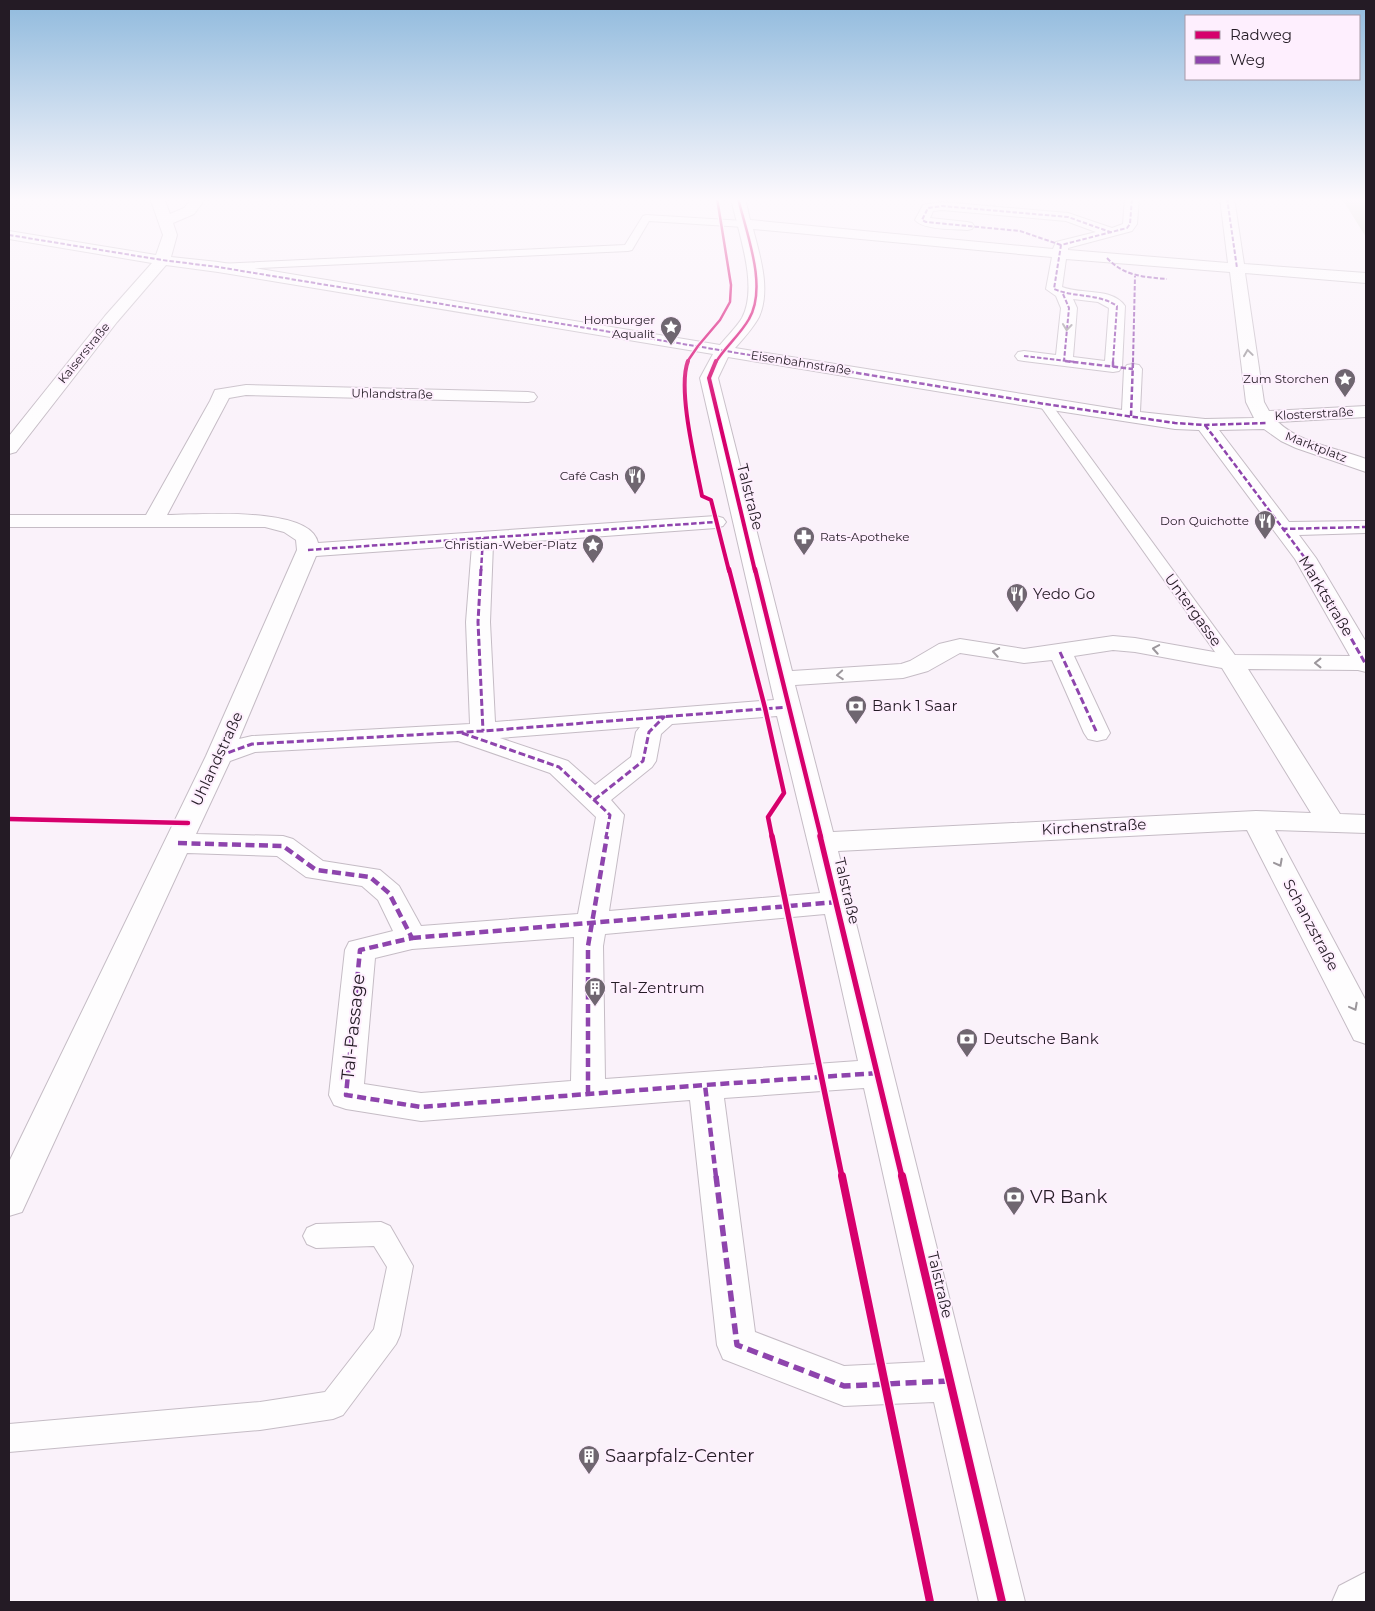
<svg xmlns="http://www.w3.org/2000/svg" width="1375" height="1611" font-family="Montserrat,sans-serif">
  <style>
    .forest { fill: #d6d9cc }
    .lines { fill: none; stroke-linecap: round; stroke-linejoin: round }
    .lane-casing { stroke: #c5bcc5; stroke-width: 2 }
    .street-casing { stroke: #c5bcc5; stroke-width: 2 }
    .lane { fill: #fefdfe; fill-rule: evenodd }
    .street { fill: #fefdfe; fill-rule: evenodd }
    .quiet-far4 { stroke: #8e44ad; stroke-width: 2; stroke-dasharray: 4.5 2; stroke-linecap: butt }
    .quiet-far3 { stroke: #8e44ad; stroke-width: 2.5; stroke-dasharray: 5.5 2.5; stroke-linecap: butt }
    .quiet-far2 { stroke: #8e44ad; stroke-width: 3; stroke-dasharray: 7 3; stroke-linecap: butt }
    .quiet-far1 { stroke: #8e44ad; stroke-width: 4.5; stroke-dasharray: 9 4.5; stroke-linecap: butt }
    .quiet { stroke: #8e44ad; stroke-width: 5.5; stroke-dasharray: 11 5.5; stroke-linecap: butt }
    .cycleway-far4-casing { stroke: #feeffe; stroke-width: 4.5 }
    .cycleway-far3-casing { stroke: #feeffe; stroke-width: 6 }
    .cycleway-far2-casing { stroke: #feeffe; stroke-width: 8 }
    .cycleway-far1-casing { stroke: #feeffe; stroke-width: 9 }
    .cycleway-casing { stroke: #feeffe; stroke-width: 11 }
    .cycleway-far4 { stroke: #d6006c; stroke-width: 2.5 }
    .cycleway-far3 { stroke: #d6006c; stroke-width: 4 }
    .cycleway-far2 { stroke: #d6006c; stroke-width: 4.5 }
    .cycleway-far1 { stroke: #d6006c; stroke-width: 5.5 }
    .cycleway { stroke: #d6006c; stroke-width: 8 }
    .oneway { stroke: #9c979c }
    .labels { text-anchor: middle; stroke-width: 4; stroke-linejoin: round; paint-order: stroke }
    .far-poi-label { font-size: 12px; fill: #241b25; stroke: #feeffe; text-anchor: end }
    .far-street-label { font-size: 12px; fill: #241b25; stroke: #feeffe }
    .street-label { font-size: 15px; fill: #241b25; stroke: #feeffe }
    .poi-label { font-size: 15px; fill: #241b25; stroke: #feeffe; text-anchor: start }
    .near-street-label { font-size: 18px; fill: #241b25; stroke: #feeffe }
    .near-poi-label { font-size: 18px; fill: #241b25; stroke: #feeffe; text-anchor: start }
  </style>
  <rect width="100%" height="100%" fill="#faf2fa"/>
  <!-- forest -->
  <path class="forest" d="M1337,198H1366V237L1344,202Z"/>
  <g class="lines">
    <!-- lane casing -->
    <g class="lane-casing">
      <g id="lane">
        <path d="M646,215L744,221L749,224L744,227L649,221L632,250L628,251L218,270L213,267L218,264L625,245L643,216Z"/>
        <path d="M1045,400L1049,401L1237,658L1239,662L1237,666H1225L1039,404Z"/>
        <path d="M381,1222L390,1226L413,1266L400,1335L396,1344L343,1415L333,1419L260,1430L9,1452V1424L260,1402L325,1392L374,1329L387,1267L374,1246L316,1248L307,1244L303,1236L307,1228L316,1224Z"/>
      </g>
    </g>
    <!-- street casing -->
    <g class="street-casing">
      <g id="street">
        <path d="M150,198H164L170,214L184,208L192,198H206L194,214L173,223L177,235L171,257L218,262L720,345C727,336 736,328 742,318C759,286 738,232 731,198H745L750,220L1053,249L1056,242L1096,232L1066,221L942,210L933,211L930,218L967,222L972,223L974,226L972,229L967,230C954,229 923,230 915,220L923,205L942,202L1068,213L1112,228L1123,224L1125,198H1139L1137,224L1132,231L1068,248V250L1228,263L1220,198H1234L1244,264L1366,273V283L1245,273L1264,402L1269,411L1366,406V417L1278,422C1301,444 1338,448 1366,459V472L1296,448L1281,441L1264,429L1219,430L1289,522L1366,521V533L1299,535L1316,558L1366,642V672L1358,670L1248,669L1340,814L1366,815V833L1275,830L1366,1001V1044L1354,1040L1247,830L838,851L1025,1602H979L934,1402L844,1406L723,1359L717,1345L690,1100L421,1121L346,1109L334,1105L329,1095L345,950L349,942L393,931L378,900L362,886L306,877L277,856L187,853L22,1212L9,1216V1162L206,756L297,550L296,540L284,532L265,527H9V515H146L210,401L215,390L246,385L528,392L534,393L537,397L534,401L528,402L246,395L229,398L167,515C196,515 311,505 318,543L716,516L723,518L726,522L723,526L716,528L493,544L490,622L495,722L774,700L700,378L713,354L218,272L166,265L117,322L16,452L9,454V436L105,316L152,263L9,239V231L156,255L163,235ZM753,229L1052,257L1046,289L1056,296L1061,308L1056,355L1024,351L1018,352L1015,356L1018,360L1024,361L1113,372L1119,371L1122,367L1125,306C1112,287 1081,295 1062,287L1066,259L1230,272L1246,402L1254,418L1205,419L1140,412L1142,369L1139,365L1133,364L1127,365L1124,369L1122,410L735,348C744,338 753,328 759,317C771,290 760,256 753,229ZM1073,299L1098,302L1109,308L1105,361L1073,357L1077,308ZM728,357L1045,409L1175,429L1199,430L1295,559L1350,656L1231,655L1135,638L1113,636L1024,649L960,639L939,644L910,661L901,664L792,671L718,378ZM472,545L466,622L470,724L252,736L239,739L316,556ZM1113,650L1135,652L1222,668L1311,813L1256,811L833,832L795,685L903,678L928,671L960,653L1024,663L1052,660L1084,733L1088,739L1097,741L1106,739L1110,733L1074,656ZM777,716L820,893L609,911L624,815L611,800L652,767L656,761L661,734L672,724ZM640,727L636,732L631,757L595,785L568,761L500,738ZM458,741L550,773L596,817L578,914L421,926L399,886L380,870L323,861L293,839L283,836L196,834L230,761L255,752ZM825,914L858,1061L605,1079L603,946L605,934ZM574,937L571,1081L421,1093L364,1084L375,958L412,949ZM864,1088L925,1362L844,1366L755,1332L724,1098Z"/>
        <path d="M1366,1572V1602H1332L1339,1586Z"/>
      </g>
    </g>
    <!-- lane -->
    <use href="#lane" class="lane"/>
    <!-- street -->
    <use href="#street" class="street"/>
    <!-- quiet-far4 -->
    <g class="quiet-far4">
      <path d="M1227,198L1237,268"/>
      <path d="M9,235L162,260L218,267L792,362"/>
      <path d="M1061,245L1020,231L926,222L922,220L928,208L942,206L1068,217L1113,233"/>
      <path d="M1107,258C1124,276 1143,277 1167,279"/>
      <path d="M1063,294L1069,308L1064,361"/>
      <path d="M1024,356L1075,362"/>
      <path d="M1113,362L1117,306C1098,293 1075,298 1054,289L1061,245L1127,228L1130,224L1132,198"/>
      <path d="M1133,362L1135,276"/>
    </g>
    <!-- quiet-far3 -->
    <g class="quiet-far3">
      <path d="M785,361L1045,404L1175,423L1205,425L1268,423"/>
      <path d="M1065,361L1133,369"/>
      <path d="M1113,367V361"/>
      <path d="M1131,416L1133,361"/>
      <path d="M1205,425L1305,558L1312,571"/>
      <path d="M1282,529L1366,527"/>
      <path d="M308,550L716,522"/>
      <path d="M481,571L483,538"/>
    </g>
    <!-- quiet-far2 -->
    <g class="quiet-far2">
      <path d="M481,569L478,622L483,731"/>
      <path d="M1312,569L1365,663"/>
      <path d="M1060,652L1097,733"/>
      <path d="M462,733L559,767L610,815L606,837"/>
      <path d="M219,756L252,744L483,731L788,707"/>
      <path d="M594,800L643,761L649,732L665,716"/>
    </g>
    <!-- quiet-far1 -->
    <g class="quiet-far1">
      <path d="M178,843L283,846L316,870L370,877L389,893L412,938L360,950L346,1095L421,1107L705,1085"/>
      <path d="M412,938L837,902"/>
      <path d="M588,1094V946L607,836"/>
      <path d="M716,1177L705,1085L878,1073"/>
    </g>
    <!-- quiet -->
    <path class="quiet" d="M716,1176L737,1345L844,1386L950,1381"/>
    <!-- cycleway-far4 casing -->
    <g class="cycleway-far4-casing">
      <g id="cycleway-far4">
        <path d="M687,362L698,346L720,320L730,302L731,285L717,198"/>
        <path d="M716,362C725,347 740,335 749,319C768,287 746,232 738,198"/>
      </g>
    </g>
    <!-- cycleway-far3 casing -->
    <g class="cycleway-far3-casing">
      <g id="cycleway-far3">
        <path d="M688,361C677,389 696,465 702,496L711,500L729,571"/>
        <path d="M716,361L709,378L755,571"/>
      </g>
    </g>
    <!-- cycleway-far2 casing -->
    <g class="cycleway-far2-casing">
      <g id="cycleway-far2">
        <path d="M729,569L765,708L784,793L768,817L772,837"/>
        <path d="M755,569L821,837"/>
        <path d="M9,819L188,823"/>
      </g>
    </g>
    <!-- cycleway-far1 casing -->
    <g class="cycleway-far1-casing">
      <g id="cycleway-far1">
        <path d="M772,836L842,1177"/>
        <path d="M820,836L902,1177"/>
      </g>
    </g>
    <!-- cycleway casing -->
    <g class="cycleway-casing">
      <g id="cycleway">
        <path d="M842,1176L930,1602"/>
        <path d="M902,1176L1002,1602"/>
      </g>
    </g>
    <!-- cycleway-far4 -->
    <use href="#cycleway-far4" class="cycleway-far4"/>
    <!-- cycleway-far3 -->
    <use href="#cycleway-far3" class="cycleway-far3"/>
    <!-- cycleway-far2 -->
    <use href="#cycleway-far2" class="cycleway-far2"/>
    <!-- cycleway-far1 -->
    <use href="#cycleway-far1" class="cycleway-far1"/>
    <!-- cycleway -->
    <use href="#cycleway" class="cycleway"/>
  </g>
  <!-- one-way arrows -->
  <defs><path id="oneway-chevron" d="M-2-3.5L2.5 0L-2 3.5" fill="none" stroke-width="1.6" stroke-linecap="round" stroke-linejoin="round" transform="scale(1.25)"/></defs>
  <g class="oneway">
    <use href="#oneway-chevron" transform="translate(1067 327) rotate(96)"/>
    <use href="#oneway-chevron" transform="translate(1248 353) rotate(-98)"/>
    <use href="#oneway-chevron" transform="translate(1156 649) rotate(-170)"/>
    <use href="#oneway-chevron" transform="translate(996 652) rotate(-170)"/>
    <use href="#oneway-chevron" transform="translate(1318 663) rotate(-180)"/>
    <use href="#oneway-chevron" transform="translate(840 675) rotate(176)"/>
    <use href="#oneway-chevron" transform="translate(1279 863) rotate(62)"/>
    <use href="#oneway-chevron" transform="translate(1354 1007) rotate(62)"/>
  </g>
  <!-- sky -->
  <linearGradient id="sky" x2="0" y2="1"><stop stop-color="#90badd"/><stop offset="0.47" stop-color="#fdf9fd"/><stop offset="1" stop-color="#fdf9fd" stop-opacity="0"/></linearGradient>
  <rect width="1375" height="424" fill="url(#sky)"/>
  <!-- icons -->
  <defs>
    <g id="sight-pin" transform="scale(1.125)"><path d="M0 17L-7.5 6A9.5 9.5 0 1 1 7.5 6Z" fill="#6f6670" stroke="#feeffe"/><path d="M0-6L1.8-2.2L6-1.7L2.9 1.2L3.7 5.4L0 3.3L-3.7 5.4L-2.9 1.2L-6-1.7L-1.8-2.2Z" fill="#fff"/></g>
    <g id="restaurant-pin" transform="scale(1.125)"><path d="M0 17L-7.5 6A9.5 9.5 0 1 1 7.5 6Z" fill="#6f6670" stroke="#feeffe"/><path d="M-5-6h1v4h1v-4h1v4h1v-4h1v5L-1.5 .5V6h-2V.5L-5-1ZM5-6V6H3V1.5H1.5Q1.5-4 5-6Z" fill="#fff"/></g>
    <g id="pharmacy-pin" transform="scale(1.125)"><path d="M0 17L-7.5 6A9.5 9.5 0 1 1 7.5 6Z" fill="#6f6670" stroke="#feeffe"/><path d="M-2-6h4v4h4v4h-4v4h-4v-4h-4v-4h4Z" fill="#fff"/></g>
    <g id="bank-pin" transform="scale(1.125)"><path d="M0 17L-7.5 6A9.5 9.5 0 1 1 7.5 6Z" fill="#6f6670" stroke="#feeffe"/><path d="M-6-4H6V4H-6ZM0-2.3a2.3 2.3 0 1 0 0 4.6a2.3 2.3 0 1 0 0-4.6Z" fill="#fff"/></g>
    <g id="building-pin" transform="scale(1.125)"><path d="M0 17L-7.5 6A9.5 9.5 0 1 1 7.5 6Z" fill="#6f6670" stroke="#feeffe"/><path d="M-4-6H4V6H1V3H-1V6H-4ZM-2.5-4.3h1.7v1.8h-1.7ZM.8-4.3h1.7v1.8H.8ZM-2.5-1h1.7V.8h-1.7ZM.8-1h1.7V.8H.8Z" fill="#fff"/></g>
  </defs>
  <g fill-rule="evenodd">
    <use href="#sight-pin" x="671" y="327"/>
    <use href="#sight-pin" x="1345" y="379"/>
    <use href="#restaurant-pin" x="635" y="476"/>
    <use href="#restaurant-pin" x="1265" y="521"/>
    <use href="#pharmacy-pin" x="804" y="537"/>
    <use href="#sight-pin" x="593" y="545"/>
    <use href="#restaurant-pin" x="1017" y="594"/>
    <use href="#bank-pin" x="856" y="706"/>
    <use href="#building-pin" x="595" y="988"/>
    <use href="#bank-pin" x="967" y="1039"/>
    <use href="#bank-pin" x="1014" y="1197"/>
    <use href="#building-pin" x="589" y="1456"/>
  </g>
  <g class="labels">
    <!-- far-poi labels -->
    <g class="far-poi-label">
      <text x="655" y="324">Homburger<tspan x="655" dy="14">Aqualit</tspan></text>
      <text x="1329" y="383">Zum Storchen</text>
      <text x="619" y="480">Café Cash</text>
      <text x="1249" y="525">Don Quichotte</text>
      <text x="820" y="541" text-anchor="start">Rats-Apotheke</text>
      <text x="577" y="549">Christian-Weber-Platz</text>
    </g>
    <!-- far-street labels -->
    <g class="far-street-label">
      <text transform="translate(84 353) rotate(-51)" y="4">Kaiserstraße</text>
      <text transform="translate(801 363) rotate(9)" y="4">Eisenbahnstraße</text>
      <text transform="translate(392 394) rotate(1)" y="4">Uhlandstraße</text>
      <text transform="translate(1314 414) rotate(-3)" y="4">Klosterstraße</text>
      <text transform="translate(1316 447) rotate(21)" y="4">Marktplatz</text>
    </g>
    <!-- street labels -->
    <g class="street-label">
      <text transform="translate(750 497) rotate(76)" y="5">Talstraße</text>
      <text transform="translate(1326 596) rotate(59)" y="5">Marktstraße</text>
      <text transform="translate(1193 610) rotate(54)" y="5">Untergasse</text>
      <text transform="translate(217 759) rotate(-65)" y="5">Uhlandstraße</text>
      <text transform="translate(1094 827) rotate(-3)" y="5">Kirchenstraße</text>
      <text transform="translate(847 891) rotate(77)" y="5">Talstraße</text>
      <text transform="translate(1311 925) rotate(62)" y="5">Schanzstraße</text>
      <text transform="translate(940 1285) rotate(77)" y="5">Talstraße</text>
    </g>
    <!-- poi labels -->
    <g class="poi-label">
      <text x="1033" y="599">Yedo Go</text>
      <text x="872" y="711">Bank 1 Saar</text>
      <text x="611" y="993">Tal-Zentrum</text>
      <text x="983" y="1044">Deutsche Bank</text>
    </g>
    <!-- near-street labels -->
    <g class="near-street-label">
      <text transform="translate(353 1027) rotate(-84)" y="6">Tal-Passage</text>
    </g>
    <!-- near-poi labels -->
    <g class="near-poi-label">
      <text x="1030" y="1203">VR Bank</text>
      <text x="605" y="1462">Saarpfalz-Center</text>
    </g>
  </g>
  <!-- border -->
  <rect width="1375" height="1611" fill="none" stroke="#241b25" stroke-width="20"/>
  <!-- legend -->
  <rect x="1185" y="15" width="175" height="65" fill="#feeffe" stroke="#a79aa7"/>
  <rect x="1195" y="31" width="25" height="8" fill="#d6006c" stroke="#a79aa7"/>
  <text x="1230" y="40" font-size="15" fill="#241b25">Radweg</text>
  <rect x="1195" y="56" width="25" height="8" fill="#8e44ad" stroke="#a79aa7"/>
  <text x="1230" y="65" font-size="15" fill="#241b25">Weg</text>
</svg>
